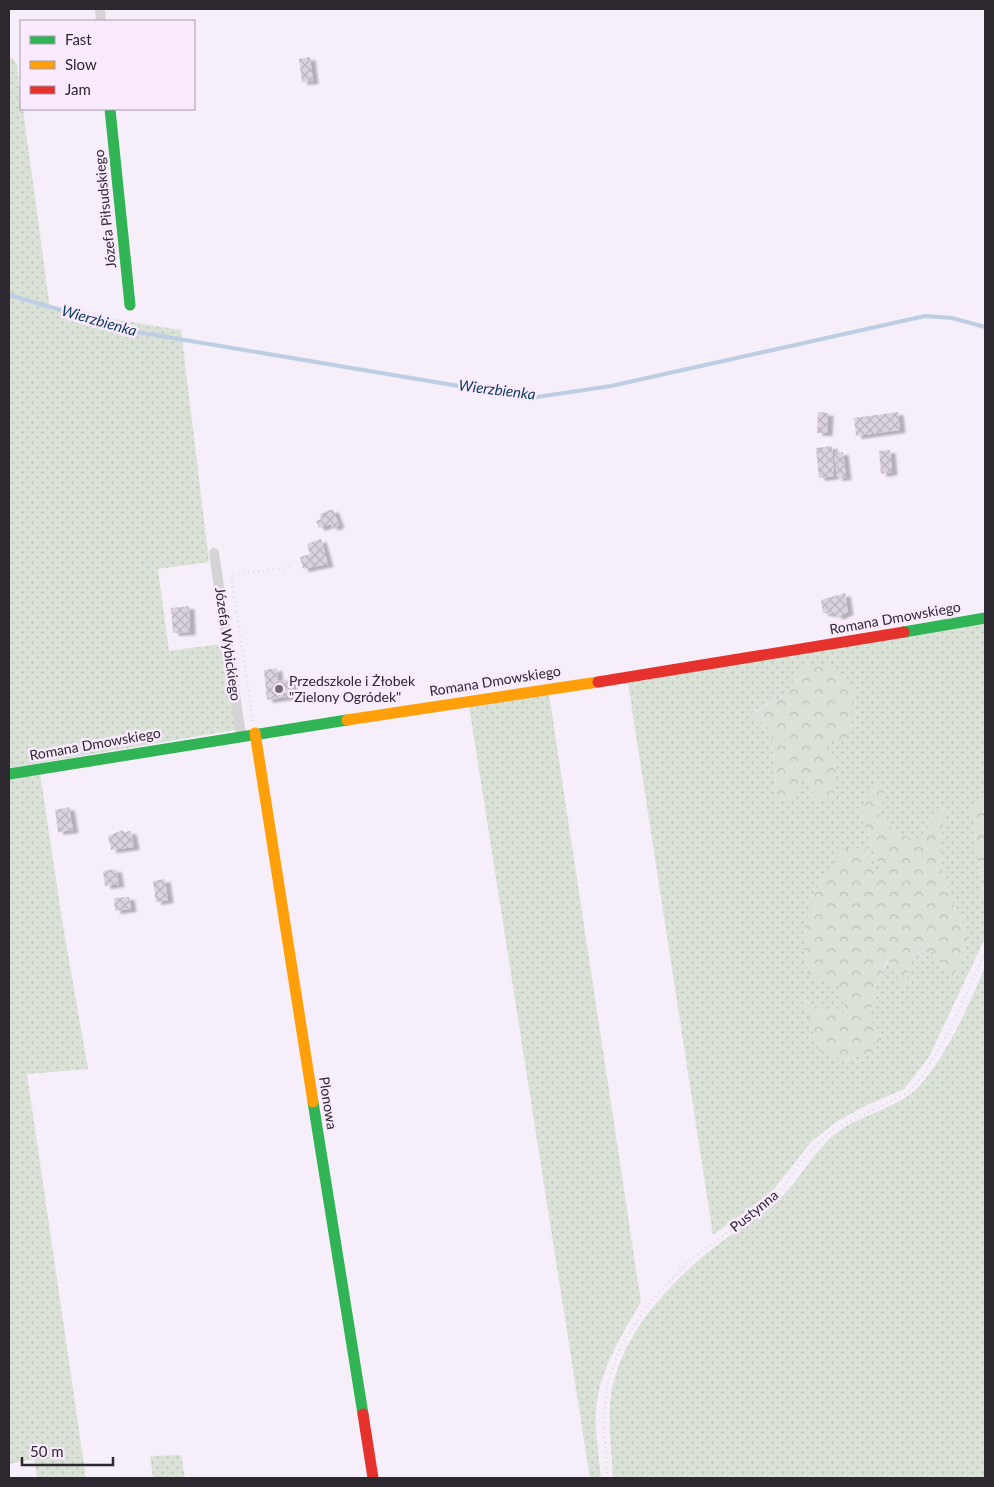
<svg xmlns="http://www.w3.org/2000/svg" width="994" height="1487" font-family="Lato,sans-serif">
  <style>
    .grass { fill: url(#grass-dots); fill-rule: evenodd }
    .forest { fill: url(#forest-crowns) }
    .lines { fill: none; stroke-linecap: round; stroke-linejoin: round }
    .stream { stroke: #bdcee4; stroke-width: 4 }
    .building { fill: url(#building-cross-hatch); filter: url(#shadow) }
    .path { stroke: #dddbde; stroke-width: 2.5; stroke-dasharray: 1 4; stroke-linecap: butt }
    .street { stroke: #d6d3d6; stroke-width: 10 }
    .fast { stroke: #30b455; stroke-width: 11 }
    .slow { stroke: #ff9f0a; stroke-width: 11 }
    .jam { stroke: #e5322d; stroke-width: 11 }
    .poi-dot { fill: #736d76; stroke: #f9eafd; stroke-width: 2 }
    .labels { text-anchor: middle; stroke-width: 5; stroke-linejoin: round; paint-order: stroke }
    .street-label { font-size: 14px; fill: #2d282f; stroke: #f9eafd }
    .poi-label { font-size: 14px; fill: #2d282f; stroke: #f9eafd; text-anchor: start }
    .water-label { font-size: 15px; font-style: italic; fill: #0b3b5e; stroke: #f9eafd }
  </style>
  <defs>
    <pattern id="grass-dots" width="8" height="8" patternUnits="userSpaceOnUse" patternTransform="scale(1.25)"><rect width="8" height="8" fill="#dae1d7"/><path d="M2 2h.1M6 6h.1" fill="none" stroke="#bbc1b9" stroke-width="1.8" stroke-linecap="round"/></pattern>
    <pattern id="forest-crowns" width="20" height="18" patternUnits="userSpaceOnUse" patternTransform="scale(1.25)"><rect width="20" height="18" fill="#dae1d7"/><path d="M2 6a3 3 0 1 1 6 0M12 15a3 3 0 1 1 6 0" fill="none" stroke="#bbc1b9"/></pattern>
    <pattern id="building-cross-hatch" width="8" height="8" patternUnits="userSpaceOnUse" patternTransform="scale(1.25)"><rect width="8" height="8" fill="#dad2dd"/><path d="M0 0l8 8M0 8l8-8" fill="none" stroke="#bbb4be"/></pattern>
    <filter id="shadow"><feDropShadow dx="5.5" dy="3" stdDeviation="1" flood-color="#0004"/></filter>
  </defs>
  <rect width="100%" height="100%" fill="#f6eef9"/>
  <!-- grass -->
  <g class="grass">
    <path d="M9,58H12L17,64L21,109H23L50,309L181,330L209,562L158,569L169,651L221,644L225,646L237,725L235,730L9,768Z"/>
    <path d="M985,620V790L972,808L983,902H985V938L929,1057L904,1089L867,1105L836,1122L811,1142L771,1193L713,1235L628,683ZM805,668L836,769L801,775L777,799L771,730L752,713L783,696ZM886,788L878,819L915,843L944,809L939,860L955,910L969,934L953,982L933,952L914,953L904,987L889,958L875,987L870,1019L882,1038L871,1054L842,1060L803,1000L825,1011L847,1013L838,986L873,873L883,875L861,816Z"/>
    <path d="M549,694L641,1302C623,1333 603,1364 597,1401C593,1425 599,1454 601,1478H590L469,706Z"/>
    <path d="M40,773L63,926L88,1069L27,1074L86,1478H37L34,1459L9,1464V778Z"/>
    <path d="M985,967V1478H613C612,1451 607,1423 611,1395C620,1338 664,1289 706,1254C728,1235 754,1221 776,1202C799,1182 811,1154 835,1134C861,1113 901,1109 922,1083C950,1049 968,1007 985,967Z"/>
    <path d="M181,1455L185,1478H153L150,1456Z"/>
  </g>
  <!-- forest -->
  <g class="forest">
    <path d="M834,665L854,692L851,736L828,742L836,769L834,798H816L802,776L793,801L777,799L771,730L752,714L783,696L805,667Z"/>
    <path d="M873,783L886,788L878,819L915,842L945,808L939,860L955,910L969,934L953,982L933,952L914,953L904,987L888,958L875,987L870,1019L882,1038L871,1054L842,1060L819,1050L802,1000L825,1011L847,1013L838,986L808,977L803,932L816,890L843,848L865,849L873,873L883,875L861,816Z"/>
    <path d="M985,790V902H983L972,808Z"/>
  </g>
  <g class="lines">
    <!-- stream -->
    <path class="stream" d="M9,295L137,332L530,398L611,386L925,316L952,318L985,327"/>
  </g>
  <!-- building -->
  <g class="building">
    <path d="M310,57L313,81L302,82L299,59Z"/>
    <path d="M818,412L828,413L827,433H817Z"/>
    <path d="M898,412L900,430L856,436L854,418Z"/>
    <path d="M832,446L834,476L819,478L816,448Z"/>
    <path d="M890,450L892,472L881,474L879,451Z"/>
    <path d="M843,452L846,477L837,478L834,453Z"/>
    <path d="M333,509L339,525L332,528L331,524L319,528L316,521L321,519L320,514Z"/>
    <path d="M321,539L328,564L303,569L300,557L310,554L307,544Z"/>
    <path d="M845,593L848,612L837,617L836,614L823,613L821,600Z"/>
    <path d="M189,606L190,632L173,633L171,608Z"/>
    <path d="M277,668L278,681L291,679L293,696L267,700L264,670Z"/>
    <path d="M69,807L73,830L58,832L55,810Z"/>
    <path d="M123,830L124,832L131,831L134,847L111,850L108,836Z"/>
    <path d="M116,869L119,884L105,886L103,871Z"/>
    <path d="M165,879L168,900L156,902L153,881Z"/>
    <path d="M129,897L131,909L115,911L114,898Z"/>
  </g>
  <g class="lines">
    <!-- path -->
    <g class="path">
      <path d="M253,721L231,575L292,567"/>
      <path d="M607,1478L604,1424L607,1384L620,1348L647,1306L689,1261L754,1213L782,1189L805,1156L832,1130L907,1093L922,1077L946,1037L985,954"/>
    </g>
    <!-- street -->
    <g class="street">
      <path d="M100,9L101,21"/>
      <path d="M214,553L241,735"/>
    </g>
    <!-- fast -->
    <g class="fast">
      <path d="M110,109L130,305"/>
      <path d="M904,632L985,618"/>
      <path d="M9,774L347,720"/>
      <path d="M313,1102L363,1414"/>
    </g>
    <!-- slow -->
    <g class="slow">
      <path d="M347,720L598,682"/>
      <path d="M255,733L313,1102"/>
    </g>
    <!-- jam -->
    <g class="jam">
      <path d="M598,682L904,632"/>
      <path d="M363,1414L373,1478"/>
    </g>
  </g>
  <!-- markers -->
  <circle class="poi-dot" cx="279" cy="689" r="5"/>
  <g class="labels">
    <!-- street labels -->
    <g class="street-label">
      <text transform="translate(105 209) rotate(-96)" y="5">Józefa Piłsudskiego</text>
      <text transform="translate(895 618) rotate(-10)" y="5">Romana Dmowskiego</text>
      <text transform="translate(228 644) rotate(82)" y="5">Józefa Wybickiego</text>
      <text transform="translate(495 681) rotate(-9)" y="5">Romana Dmowskiego</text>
      <text transform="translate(95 744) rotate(-10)" y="5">Romana Dmowskiego</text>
      <text transform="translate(328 1103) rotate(81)" y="5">Plonowa</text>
      <text transform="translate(754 1211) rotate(-39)" y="5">Pustynna</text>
    </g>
    <!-- poi labels -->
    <g class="poi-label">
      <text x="289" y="686">Przedszkole i Żłobek<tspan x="289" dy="16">"Zielony Ogródek"</tspan></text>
    </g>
    <!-- water labels -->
    <g class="water-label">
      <text transform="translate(99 321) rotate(16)" y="5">Wierzbienka</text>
      <text transform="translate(497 390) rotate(7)" y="5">Wierzbienka</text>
    </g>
  </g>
  <!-- border -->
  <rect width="994" height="1487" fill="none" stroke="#2d282f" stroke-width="20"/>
  <!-- legend -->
  <rect x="20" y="20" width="175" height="90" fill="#f9eafd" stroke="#a79cab"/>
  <rect x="30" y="36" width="25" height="8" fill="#30b455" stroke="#a79cab"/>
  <text x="65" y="45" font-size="15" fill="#2d282f">Fast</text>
  <rect x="30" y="61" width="25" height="8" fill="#ff9f0a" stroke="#a79cab"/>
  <text x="65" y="70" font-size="15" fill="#2d282f">Slow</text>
  <rect x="30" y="86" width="25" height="8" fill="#e5322d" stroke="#a79cab"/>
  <text x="65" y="95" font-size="15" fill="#2d282f">Jam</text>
  <!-- scale -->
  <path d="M22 1457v8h91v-8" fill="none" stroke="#2d282f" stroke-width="2.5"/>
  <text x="30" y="1457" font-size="15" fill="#2d282f" stroke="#f9eafd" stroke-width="4" paint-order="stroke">50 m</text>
</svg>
